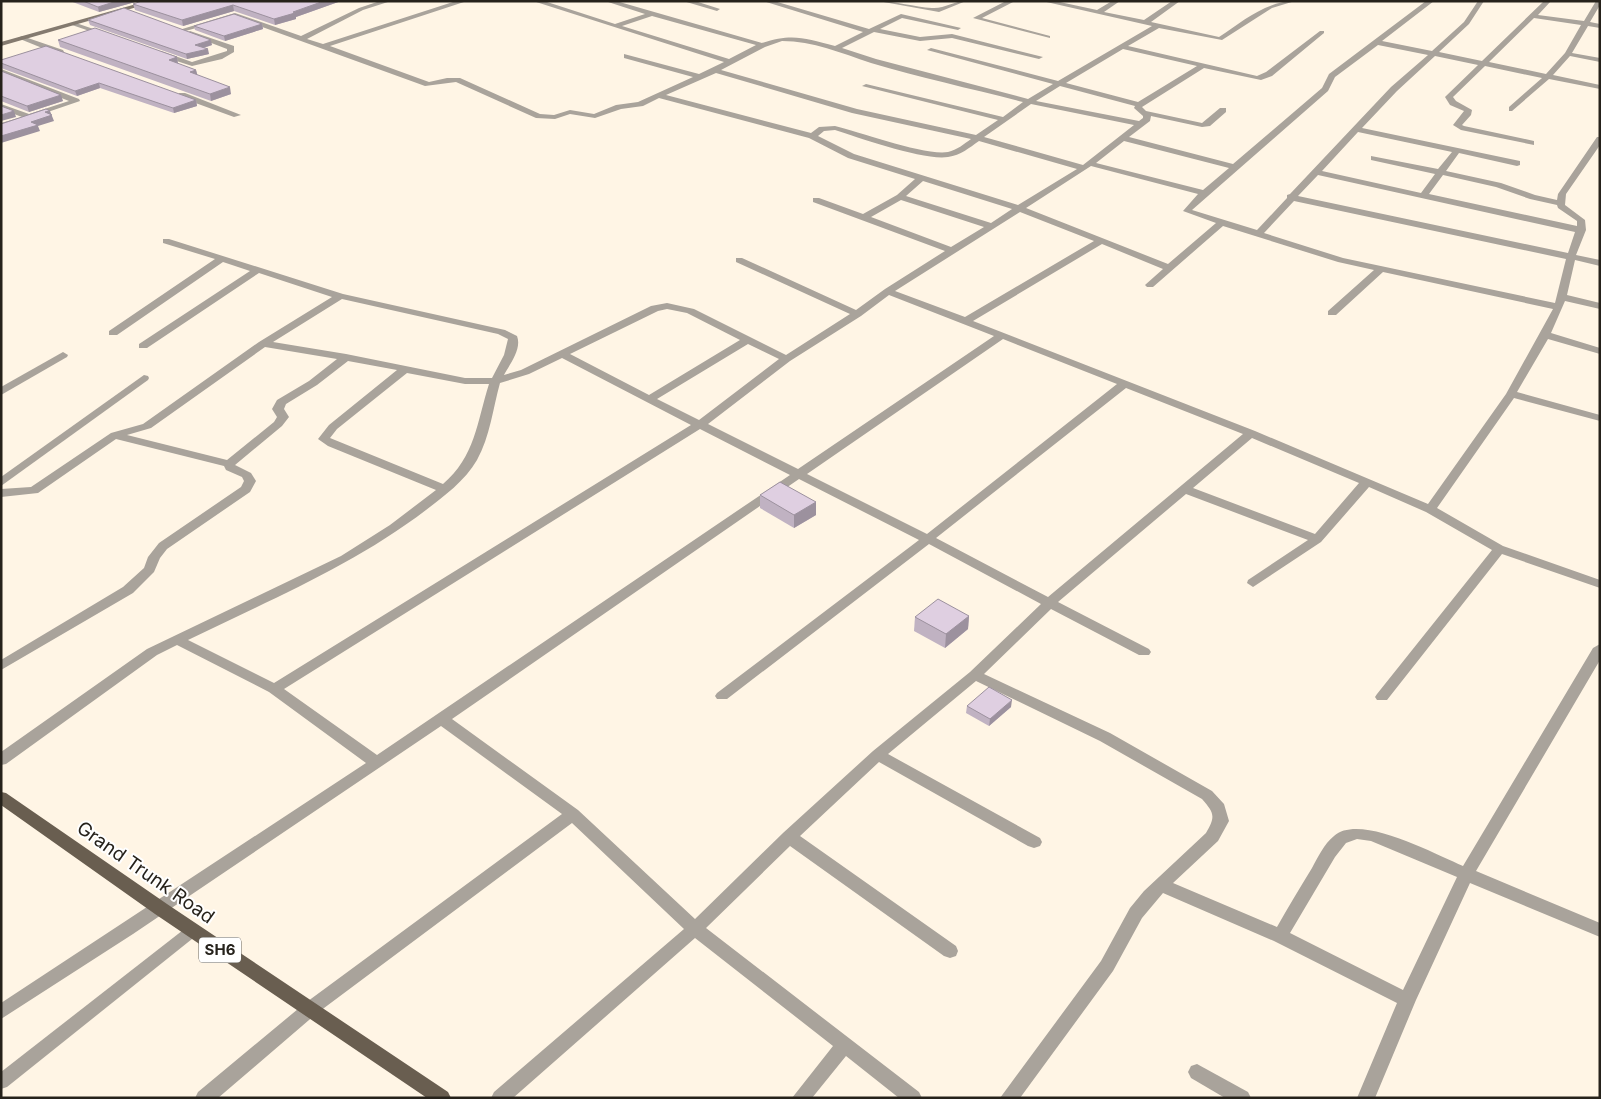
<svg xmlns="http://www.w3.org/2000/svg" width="1601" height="1099" font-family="Inter,sans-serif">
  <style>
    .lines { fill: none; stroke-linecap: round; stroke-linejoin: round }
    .lane { fill: #a9a39b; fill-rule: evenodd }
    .street { fill: #a9a39b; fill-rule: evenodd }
    .secondary { fill: #847a6f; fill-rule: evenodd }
    .primary { fill: #695e50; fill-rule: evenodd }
    .wall { fill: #c0b2c2 }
    .shaded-wall { fill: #9c919e }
    .building { fill: #dfcfe1; stroke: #9c919e }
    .labels { text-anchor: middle; stroke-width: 4; stroke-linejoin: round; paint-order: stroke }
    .shield { fill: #fff; stroke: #67645f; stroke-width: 1 }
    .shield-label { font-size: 15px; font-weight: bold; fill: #26221b }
    .near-street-label { font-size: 19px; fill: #26221b; stroke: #fff }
  </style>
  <rect width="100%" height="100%" fill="#fff5e5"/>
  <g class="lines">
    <!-- lane -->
    <path class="lane" d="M192,925L197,927L199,931L197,935L7,1087L1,1089V1072L187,927Z"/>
    <!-- street -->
    <g class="street">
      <path d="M380,1H391L363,10L307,39L323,44L456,1H467L330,46L429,82L447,78H460L540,114L554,115L570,110L594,114L616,105L638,102L693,77L624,58V54L699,74L724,62L533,1H544L615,24L645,14L605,1H616L762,43C792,33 805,38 835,46L863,32L763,1H774L869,29L901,14L961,28L958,30L902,18L880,29L920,37L952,34L1043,57L1039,59L952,38L920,41L874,32L842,48L876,59L1028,99L1053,84L927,50L931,48L1058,81L1152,26L1042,1H1055L1097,10L1112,1H1120L1104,12L1144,20L1172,1H1180L1151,22L1219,37C1243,21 1266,1 1295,1L1272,8L1222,40L1159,28L1128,46L1257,76L1266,72L1320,31H1324V33L1272,76L1261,80L1204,68L1142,107L1146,111L1202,123L1220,108H1226V112L1210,126L1202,127L1151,116L1150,121L1129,137L1233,164L1322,88L1329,74L1426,1H1434L1382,41L1432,51L1464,22L1478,1H1484L1469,24L1439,52L1482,61L1544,1H1551L1538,15L1584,21L1596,1H1600V5L1590,22L1600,24V28L1588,26L1572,53L1600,58V62L1570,56L1553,75L1600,85V89L1549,79L1512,111H1509V107L1542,78L1485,66L1453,97L1456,101L1472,110L1471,115L1462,125L1464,126L1534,141V145L1461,130L1453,125L1464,111L1450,105L1445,97L1478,65L1435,56L1397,91L1362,128L1520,161V165L1517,166L1459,153L1446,171L1501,183L1535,195L1557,200L1558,194L1597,137H1600V145L1566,194L1565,205L1585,220L1586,230L1576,255L1600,260V266L1575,260L1567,295L1600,303V309L1565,301L1551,333L1600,348V354L1548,339L1517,392L1600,415V421L1514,398L1437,508L1503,546L1600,580V588L1502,554L1387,700H1377L1375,697L1377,694L1492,550L1426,512L1369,487L1321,542L1253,587L1247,583L1248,580L1308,540L1186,494L1058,602L1149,649L1151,652L1149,655H1139L1051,609L984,674L1110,733L1212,791L1224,804L1229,821L1218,841L1173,883L1277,927C1288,907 1300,888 1312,868C1318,857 1324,844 1334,836C1360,813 1434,854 1463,866L1593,648L1600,644V660L1476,871L1600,923V937L1470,883L1416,1000L1375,1098H1357L1397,1003L1274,941L1163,893L1142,918L1113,971L1020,1098H1000L1101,961L1130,908L1144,891L1206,833C1216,816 1214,813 1202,799L1100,741L976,681L888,754L1040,838L1042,842L1040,846L1034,848L1028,846L879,762L800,836L956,946L958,951L956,956L950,958L944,956L790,846L706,928L919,1092L922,1098H899L846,1056L812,1098H792L833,1046L695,938L513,1098H491L494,1092L684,929L572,823L316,1014L218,1098H195L198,1092L304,1004L562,814L441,726L133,934L1,1019V1003L366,763L269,692L177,645L157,655L6,764L1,765V752L147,649L341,556L390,525L436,490L328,446L318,439L329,425L397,370L348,361L317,385L286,404L284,409L289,417L282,426L235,465L251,473L256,481L250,492L167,549L160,558L154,572L133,593L1,670V660L123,587L144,568L148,557L159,543L241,487L244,481L242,477L226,470L224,466L116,439L38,493L1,497V489L31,487L111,433L143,424L259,342L332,297L259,273L147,348H139V344L250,271L223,262L117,335H109V331L215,259L163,243V239H169L343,294L505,330L517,336C522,349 510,364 504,375L521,370L651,306L667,303L694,309L786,355L850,314L736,262V258H742L856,310L885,289L945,251L813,202V198H819L863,214L897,195L915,179L848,158L809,138L659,98L643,106L621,109L595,118L570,114L555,119L536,118L456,82L425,86L235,17L182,32L179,30L235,13L301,36L359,8ZM652,16L756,45L729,59L622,26ZM1534,18L1581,25L1565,53L1546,74L1489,62ZM782,41C813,41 841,53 871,63C921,78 973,89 1023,102L1003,117L866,84L862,86L998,120L976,135L857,109L721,70L765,47ZM1378,45L1428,55L1391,87L1290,194L1287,195V198L1257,230L1192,210L1328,91L1335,77ZM1123,49L1197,66L1138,102L1066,83ZM716,73L852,113L971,139C964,144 957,150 948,152C925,156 860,132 835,126L819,127L811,133L666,95ZM1060,86L1135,106L1134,108L1143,116V118L1139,121L1036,101ZM1031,104L1134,125L1083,165L984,137ZM835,130C860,138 925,161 948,157C961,155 969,148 979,141L1077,169L1018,205L854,154L818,136L824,131ZM1358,132L1452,152L1438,169L1371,156V160L1435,174L1421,193L1322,171ZM1124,141L1229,168L1203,190L1096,163ZM1091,166L1198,194L1183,211L1216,223L1168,264L1026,208ZM1318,175L1575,232L1568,253L1298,196ZM1443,175L1496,187L1530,199L1557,205L1558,208L1577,221V226L1429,194ZM923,181L1012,209L991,223L906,196ZM901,200L984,227L951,247L871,217ZM1294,201L1566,259L1555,303L1343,258L1264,233ZM1020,212L1094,241L965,317L895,291ZM1223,226L1338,262L1374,270L1328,311V315H1336L1383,272L1553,309L1506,394L1428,504L1255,431L973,321L1102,244L1163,269L1145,285L1147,287H1153ZM889,295L994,336L798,469L708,424L790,361L861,316ZM342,299L498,334L508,339L504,355L492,378H465L346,354L273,342ZM667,309L687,313L740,340L649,395L570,354L658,311ZM1003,339L1117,384L927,534L807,474ZM748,344L779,359L699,420L657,399ZM265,347L337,359L309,381L277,400L272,409L277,417L274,422L227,460L127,435L151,428ZM562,358L691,425L274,683L188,640C270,600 354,565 426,510C444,496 465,481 477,460C490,437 493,408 500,383L529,374ZM407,373L465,384H489C477,422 475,457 443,484L330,438L337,429ZM1126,388L1243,434L1048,597L936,538ZM700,429L790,475L377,755L284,689ZM1252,438L1359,483L1315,534L1193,488ZM799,479L919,540L717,693L715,696L717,699H727L929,544L1041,604L970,672L873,751L783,833L695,919L578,810L452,719ZM1357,839L1371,841L1457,877L1403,990L1290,933L1335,857L1346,843Z"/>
      <path d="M683,1H695L720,9L717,11Z"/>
      <path d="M878,1C896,1 914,7 932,8C944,9 954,1 966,1L939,12Z"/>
      <path d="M1006,1H1015L982,18L1050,36V38L973,18Z"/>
      <path d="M72,23H76L111,35L107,37L72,25Z"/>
      <path d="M190,31L234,46V52L222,59L192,66L158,55L157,53L161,51L192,62L227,51V49L188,34L187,33Z"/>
      <path d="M22,36L63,50L64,52L57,54L20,39L18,38Z"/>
      <path d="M1,69L79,99L80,101L1,128V123L22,117L1,109V104L29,114L69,101L1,74Z"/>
      <path d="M179,93H185L241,115L234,117L179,97Z"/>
      <path d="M63,352L68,355L67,357L1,395V387Z"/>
      <path d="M144,375L148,376L149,378L148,380L1,486V477Z"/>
      <path d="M1197,1064L1248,1092L1251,1098H1225L1191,1078L1188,1072L1191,1066Z"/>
    </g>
    <!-- secondary -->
    <path class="secondary" d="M147,1H158L1,46V42Z"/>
    <!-- primary -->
    <path class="primary" d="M1,792L6,793L167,904L448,1092L451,1098H427L155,914L1,805Z"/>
  </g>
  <!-- wall -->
  <g class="wall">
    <path d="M70,1H139L99,12Z"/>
    <path d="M341,1L296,17V19L275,25L234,11L183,26L135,10L133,4Z"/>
    <path d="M88,20L212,45L204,48L209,54L187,59L90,25Z"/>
    <path d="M262,24L263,29L225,41L195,30L194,26Z"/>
    <path d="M58,40L177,57L178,64L196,70L197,75L231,94L211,101L60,47Z"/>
    <path d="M1,60L196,100L197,106L174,113L100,88L77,96L1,68Z"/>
    <path d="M1,71L63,101L29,112L1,101Z"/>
    <path d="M760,495L816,502V515L794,528L760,508Z"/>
    <path d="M969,616L968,629L945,648L914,631L915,617Z"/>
    <path d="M967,706L1011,707L989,726L966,713Z"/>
  </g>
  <!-- shaded-wall -->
  <g class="shaded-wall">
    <path d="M117,1H139L99,12L98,7Z"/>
    <path d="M324,1H341L296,17V19L275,25L274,19Z"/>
    <path d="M233,5L234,11L183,26L182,20Z"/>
    <path d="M262,24L263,29L225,41L224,36Z"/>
    <path d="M211,40L212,45L196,50L195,45Z"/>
    <path d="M208,49L209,54L187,59L186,54Z"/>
    <path d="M177,57L178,64L169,60Z"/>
    <path d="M196,70L198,77L190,72Z"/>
    <path d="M99,83L100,88L77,96L75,91Z"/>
    <path d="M230,87L231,94L211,101L210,94Z"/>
    <path d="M61,95L63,101L29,112L27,106Z"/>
    <path d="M196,100L197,106L174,113L173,108Z"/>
    <path d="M14,111L16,117L1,121V115Z"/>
    <path d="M50,111L54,121L38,126L40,131L1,143V136L31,122L45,112Z"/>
    <path d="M816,502V515L794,528V515Z"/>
    <path d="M969,616L968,629L945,648L946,634Z"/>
    <path d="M1012,700L1011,707L989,726L990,719Z"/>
  </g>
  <!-- building -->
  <g class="building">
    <path d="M83,1H117L98,7Z"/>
    <path d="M142,1H324L293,12L295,13L274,19L233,5L182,20L133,4Z"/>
    <path d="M124,8L211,40L195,45L208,49L186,54L88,20Z"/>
    <path d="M234,14L262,24L224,36L194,26Z"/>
    <path d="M95,28L177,57L169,60L196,70L190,72L230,87L210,94L58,40Z"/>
    <path d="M46,46L196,100L173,108L99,83L75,91L1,63V60Z"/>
    <path d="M1,71L61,95L27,106L1,96Z"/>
    <path d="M1,106L14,111L1,115Z"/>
    <path d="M46,109L50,111L45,112L52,115L31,122L38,125L1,136V124Z"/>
    <path d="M780,482L816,502L794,515L760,495Z"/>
    <path d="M938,599L969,616L946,634L915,617Z"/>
    <path d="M989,687L1012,700L990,719L967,706Z"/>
  </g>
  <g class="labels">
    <!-- shield labels -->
    <rect class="shield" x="199" y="937.5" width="42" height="25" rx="4"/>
    <g class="shield-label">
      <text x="220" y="955">SH6</text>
    </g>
    <!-- near-street labels -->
    <g class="near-street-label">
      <text transform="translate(146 872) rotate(35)" y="7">Grand Trunk Road</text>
    </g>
  </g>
  <!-- border -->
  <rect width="1601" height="1099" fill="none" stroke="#26221b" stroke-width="5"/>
</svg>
